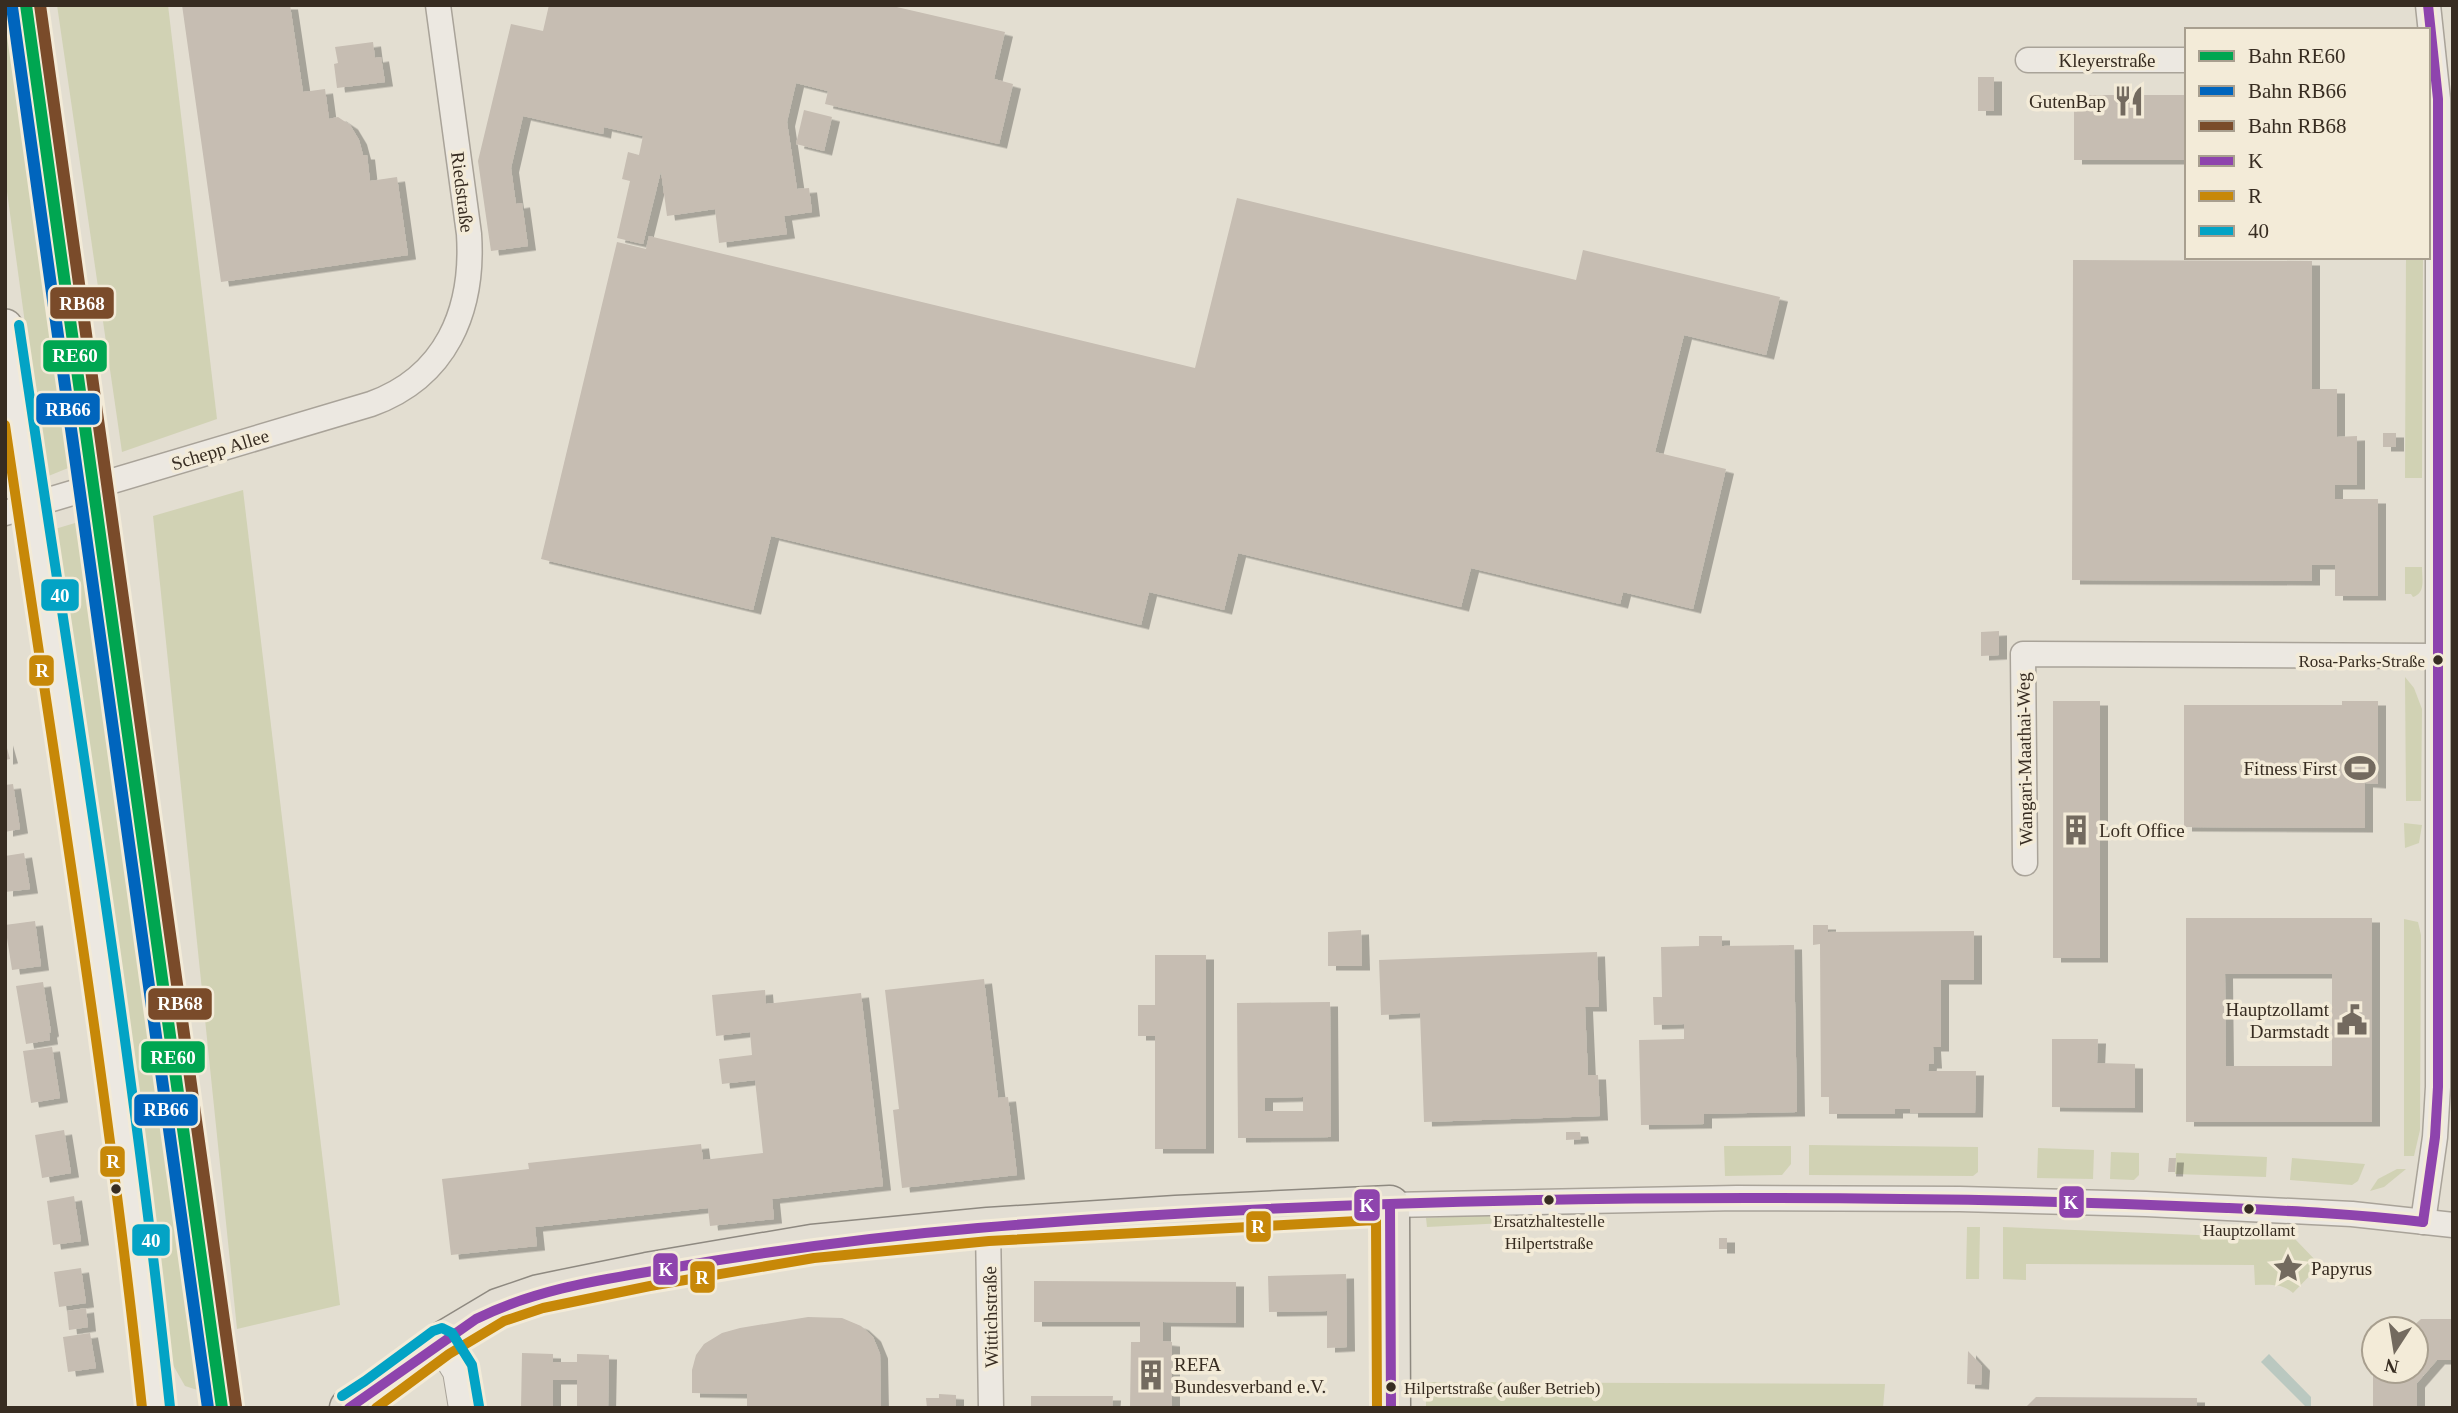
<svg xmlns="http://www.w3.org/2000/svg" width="2458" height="1413" font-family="'Times New Roman',serif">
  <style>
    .green { fill: #d1d2b4 }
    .water { fill: #bac8c0 }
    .building { fill: #c6bdb2; fill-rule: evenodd; filter: url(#shadow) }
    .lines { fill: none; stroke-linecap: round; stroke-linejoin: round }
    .minor-casing { stroke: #a9a399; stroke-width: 27 }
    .tertiary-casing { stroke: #a9a399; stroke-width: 34 }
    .secondary-casing { stroke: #989389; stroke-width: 38 }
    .primary-casing { stroke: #8e8980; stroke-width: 41 }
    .minor { stroke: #ece8e1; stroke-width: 24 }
    .tertiary { stroke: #ece8e1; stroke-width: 32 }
    .secondary { stroke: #ece8e1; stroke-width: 35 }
    .primary { stroke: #e3ded3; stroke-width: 38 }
    .bus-1-casing { stroke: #f3ebd8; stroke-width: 16 }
    .bus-2-casing { stroke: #f3ebd8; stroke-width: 16 }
    .bus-3-casing { stroke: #f3ebd8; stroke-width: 16 }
    .bus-1 { stroke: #8e44ad; stroke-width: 10 }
    .bus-2 { stroke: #c78808; stroke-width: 10 }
    .bus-3 { stroke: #03a3c5; stroke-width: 10 }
    .rail-1-casing { stroke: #f3ebd8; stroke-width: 18 }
    .rail-2-casing { stroke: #f3ebd8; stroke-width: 18 }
    .rail-3-casing { stroke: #f3ebd8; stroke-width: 18 }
    .rail-1 { stroke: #00a651; stroke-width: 12 }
    .rail-2 { stroke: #0065bd; stroke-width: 12 }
    .rail-3 { stroke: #7a4b2a; stroke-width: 12 }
    .bus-dot { fill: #372c21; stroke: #f3ebd8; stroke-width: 2.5 }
    .labels { text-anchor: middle; stroke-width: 7; stroke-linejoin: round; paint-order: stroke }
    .bus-label { font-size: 17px; fill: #372c21; stroke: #f3ebd8 }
    .street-label { font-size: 19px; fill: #372c21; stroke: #f3ebd8 }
    .poi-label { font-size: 19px; fill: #372c21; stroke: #f3ebd8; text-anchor: end }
    .line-badge { stroke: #f3ebd8; stroke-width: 2.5 }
    .badge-label { font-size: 19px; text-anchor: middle; font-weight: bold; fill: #fff }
  </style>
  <defs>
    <filter id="shadow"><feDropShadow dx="8" dy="4.5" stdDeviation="0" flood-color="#0004"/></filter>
  </defs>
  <rect width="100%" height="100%" fill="#e3ded1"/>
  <!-- green -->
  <g class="green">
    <path d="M5,5H19L83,462L46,477L5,177Z"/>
    <path d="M57,5H168L217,419L122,452Z"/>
    <path d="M2406,257H2423L2422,478H2405Z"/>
    <path d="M243,490L340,1305L237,1329L153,516Z"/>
    <path d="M85,520L213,1395L185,1386L173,1365L55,529Z"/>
    <path d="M2405,567H2422C2422,579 2426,593 2413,597L2411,594H2405Z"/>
    <path d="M2405,677L2414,688L2422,709L2421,801H2406Z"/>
    <path d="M2404,823L2422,825L2419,843L2405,848Z"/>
    <path d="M2404,919L2418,922L2421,935L2420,1130L2414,1156H2404Z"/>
    <path d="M1809,1145L1978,1147V1172L1973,1176L1809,1175Z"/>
    <path d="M1724,1146H1791V1164L1782,1175L1725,1176Z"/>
    <path d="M2038,1148L2094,1150L2093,1179L2037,1178Z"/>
    <path d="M2111,1152L2139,1153V1175L2134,1180L2110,1179Z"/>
    <path d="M2176,1153L2267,1157L2266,1177L2175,1174Z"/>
    <path d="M2292,1158L2365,1164L2358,1181L2352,1185L2290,1180Z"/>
    <path d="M2397,1169H2406L2384,1187L2370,1191L2378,1179Z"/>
    <path d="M1505,1215V1223L1427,1227L1426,1218Z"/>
    <path d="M1967,1227H1980L1979,1279H1966Z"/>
    <path d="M2003,1227L2295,1239L2320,1265L2293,1293C2282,1283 2269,1285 2255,1285L2254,1265L2026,1264V1280L2003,1279Z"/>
    <path d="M1426,1382L1885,1384L1883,1408H1426Z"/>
  </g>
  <!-- water -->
  <path class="water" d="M2269,1354L2311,1397V1408H2307L2261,1362Z"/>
  <!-- building -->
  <g class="building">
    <path d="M182,5H290L303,92L325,89L329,119L338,117L350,125L359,140L363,155H367L370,181L397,177L408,255L221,282Z"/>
    <path d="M549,5H888L1005,32L994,79L1013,84L999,144L825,104L828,91L796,83L787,122L797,189L809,188L812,212L784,216L787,234L719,243L715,209L667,216L661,171L643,244L617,238L630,181L622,179L628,152L639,155L643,136L604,127L603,134L523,116L511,168L516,204L522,203L528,246L491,251L478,161L511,24L543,31Z"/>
    <path d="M373,42L375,58L381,57L385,82L337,88L334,64L338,63L335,47Z"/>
    <rect x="1978" y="77" width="16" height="34"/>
    <rect x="2074" y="95" width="113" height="65"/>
    <path d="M804,110L832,117L824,151L796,144Z"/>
    <path d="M1237,198L1576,280L1583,250L1780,297L1766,355L1684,335L1655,452L1726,469L1693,609L1623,592L1620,604L1471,568L1461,607L1238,553L1224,610L1149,592L1141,625L771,536L753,610L541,559L617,242L646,249L649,236L1195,368Z"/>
    <path d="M2073,260L2312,261V389H2337V437L2357,436V485H2335V499H2378V596H2335V565H2312V581L2072,580Z"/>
    <rect x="2383" y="433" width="13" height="14"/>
    <path d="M1999,631V655L1981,656V632Z"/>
    <rect x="2053" y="701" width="47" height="257"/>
    <path d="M2342,701H2378V784L2365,783V828L2184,827V705H2342Z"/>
    <path d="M5,741L10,759L5,760Z"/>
    <path d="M13,784L20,829L5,832V785Z"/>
    <path d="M24,853L30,889L5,892V856Z"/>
    <path d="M2186,918H2372V1122H2186ZM2225,974H2332V1066H2226Z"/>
    <path d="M35,921L41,966L12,970L5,925Z"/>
    <path d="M1813,925H1828V932L1974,931V980H1941V1047H1933L1934,1064H1929L1928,1071H1976L1975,1113H1910V1109H1895V1114H1829V1097H1821L1820,944L1813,945Z"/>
    <path d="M1361,930L1362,966H1328V932Z"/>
    <path d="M1699,936H1722V946L1794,945L1797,1112L1704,1114V1124L1641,1125L1639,1040L1684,1039V1024L1654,1025L1653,997H1662L1661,947L1699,946Z"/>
    <path d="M1597,952L1599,1007H1585L1588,1075H1598L1600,1116L1424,1122L1420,1013L1381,1015L1379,960Z"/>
    <path d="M1155,955H1206V1149H1155V1036H1138V1005H1155Z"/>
    <path d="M984,979L998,1098L1008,1097L1017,1175L902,1188L893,1110L899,1109L885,990Z"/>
    <path d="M43,982L51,1032L49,1033L50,1040L26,1044L16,986Z"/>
    <path d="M765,990L766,1004L861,993L883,1186L772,1199L774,1219L710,1226L708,1208L535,1227L537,1246L451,1255L442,1179L529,1169L528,1163L701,1144L703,1160L763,1153L755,1080L722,1084L719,1059L752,1055L750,1032L716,1036L712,995Z"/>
    <path d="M1330,1002L1331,1137L1238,1138L1237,1003ZM1303,1097V1111H1265V1098Z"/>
    <path d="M2052,1039H2098L2097,1063L2135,1064V1108L2052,1107Z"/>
    <path d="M52,1047L60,1098L31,1103L23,1051Z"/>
    <path d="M64,1130L71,1173L42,1178L35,1135Z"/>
    <path d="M1566,1132H1580L1581,1139L1566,1140Z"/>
    <path d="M2169,1158H2176L2175,1172H2168Z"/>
    <path d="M74,1196L81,1241L53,1245L47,1201Z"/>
    <rect x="1719" y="1238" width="8" height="11"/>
    <path d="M81,1268L86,1303L59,1307L54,1272Z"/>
    <path d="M1346,1274L1347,1347L1327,1348V1311L1269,1312L1268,1276Z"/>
    <path d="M1034,1281L1236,1282V1323L1163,1322V1341L1172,1342V1408H1130L1131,1342H1140V1322H1034Z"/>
    <path d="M86,1308L88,1327L69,1330L67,1311Z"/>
    <path d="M808,1317L842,1318L861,1326L873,1337L880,1354L881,1408H747V1394L692,1393V1370L696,1355L704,1344L722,1333L740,1328Z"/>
    <path d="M2421,1319H2453V1360H2437L2417,1383V1408H2373V1371H2416V1329H2410Z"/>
    <path d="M90,1333L96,1368L68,1372L63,1337Z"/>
    <path d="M1968,1351L1982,1366L1981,1385L1967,1384Z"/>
    <path d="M522,1353L553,1354V1362H577V1354L609,1355L608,1408H577V1380H553V1408H521Z"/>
    <path d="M939,1394L956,1395V1408H927L926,1398H939Z"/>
    <path d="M1031,1396H1113L1112,1408H1031Z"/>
    <path d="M2036,1397L2197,1398V1408H2025Z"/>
  </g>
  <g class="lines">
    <!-- minor casing -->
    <g class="minor-casing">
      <g id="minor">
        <path d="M2028,60H2187"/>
        <path d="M5,513L371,404C446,377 474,311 469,234L438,5"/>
        <path d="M2025,863L2023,654L2438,656"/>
        <path d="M1390,1205L1737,1198L1960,1199L2146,1204L2352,1214L2453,1225"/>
        <path d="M2423,1222L2435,1137L2438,1087V99L2428,5"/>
        <path d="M988,1227L991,1408"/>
      </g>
    </g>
    <!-- tertiary casing -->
    <g class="tertiary-casing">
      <path id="tertiary" d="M441,1342L459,1371L465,1408"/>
    </g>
    <!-- secondary casing -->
    <g class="secondary-casing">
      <path id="secondary" d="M5,327L110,1042L142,1276L156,1408"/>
    </g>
    <!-- primary casing -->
    <g class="primary-casing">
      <path id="primary" d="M349,1408L373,1393L441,1342L498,1308L539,1294L647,1272L812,1244L988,1227L1176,1215L1390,1205L1391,1408"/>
    </g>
    <!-- minor -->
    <use href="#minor" class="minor"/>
    <!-- tertiary -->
    <use href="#tertiary" class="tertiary"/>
    <!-- secondary -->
    <use href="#secondary" class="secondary"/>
    <!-- primary -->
    <use href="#primary" class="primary"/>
    <!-- bus-1 casing -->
    <g class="bus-1-casing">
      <g id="bus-1">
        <path d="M1390,1205L1391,1408"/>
        <path d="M2423,1222L2435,1137L2438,1087V99L2428,5"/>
        <path d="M349,1408L476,1319C536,1289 600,1280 665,1269C769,1251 873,1237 978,1228C1285,1202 1594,1195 1902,1199C2010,1200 2118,1203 2227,1208C2292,1211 2358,1214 2423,1222"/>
      </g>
    </g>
    <!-- bus-2 casing -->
    <g class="bus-2-casing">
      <g id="bus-2">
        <path d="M5,425C53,752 107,1079 142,1408"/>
        <path d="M376,1408L449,1354L504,1321L543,1308L650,1286L814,1258L989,1241L1376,1220L1377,1408"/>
      </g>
    </g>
    <!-- bus-3 casing -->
    <g class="bus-3-casing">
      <g id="bus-3">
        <path d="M19,325C72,685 132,1045 170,1407"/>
        <path d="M342,1396L365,1381L433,1331L442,1328L452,1333L472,1365L479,1406"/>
      </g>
    </g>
    <!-- bus-1 -->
    <use href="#bus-1" class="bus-1"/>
    <!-- bus-2 -->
    <use href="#bus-2" class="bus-2"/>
    <!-- bus-3 -->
    <use href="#bus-3" class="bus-3"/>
    <!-- rail-1 casing -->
    <g class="rail-1-casing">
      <path id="rail-1" d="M26,5L222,1408"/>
    </g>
    <!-- rail-2 casing -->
    <g class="rail-2-casing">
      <path id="rail-2" d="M12,7L208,1408"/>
    </g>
    <!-- rail-3 casing -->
    <g class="rail-3-casing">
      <path id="rail-3" d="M40,5L236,1406"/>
    </g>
    <!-- rail-1 -->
    <use href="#rail-1" class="rail-1"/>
    <!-- rail-2 -->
    <use href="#rail-2" class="rail-2"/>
    <!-- rail-3 -->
    <use href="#rail-3" class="rail-3"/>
  </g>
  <!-- icons -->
  <defs>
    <g id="restaurant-bare" transform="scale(2.415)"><path d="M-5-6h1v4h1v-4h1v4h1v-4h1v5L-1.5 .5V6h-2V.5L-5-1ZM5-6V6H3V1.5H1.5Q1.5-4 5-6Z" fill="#736a5f" stroke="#f3ebd8" stroke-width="2.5" paint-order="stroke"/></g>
    <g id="stadium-bare" transform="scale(2.415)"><path d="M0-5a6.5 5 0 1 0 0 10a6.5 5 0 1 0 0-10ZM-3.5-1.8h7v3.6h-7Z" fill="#736a5f" stroke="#f3ebd8" stroke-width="2.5" paint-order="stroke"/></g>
    <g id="building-bare" transform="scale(2.415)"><path d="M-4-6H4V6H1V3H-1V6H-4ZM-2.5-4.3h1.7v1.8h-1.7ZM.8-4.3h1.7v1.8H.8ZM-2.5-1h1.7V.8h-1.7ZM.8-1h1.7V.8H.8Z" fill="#736a5f" stroke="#f3ebd8" stroke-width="2.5" paint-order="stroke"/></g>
    <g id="civic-bare" transform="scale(2.415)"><path d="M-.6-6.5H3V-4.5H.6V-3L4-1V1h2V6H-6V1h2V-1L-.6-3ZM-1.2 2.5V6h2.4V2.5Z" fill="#736a5f" stroke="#f3ebd8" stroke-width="2.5" paint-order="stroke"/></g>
    <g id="sight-bare" transform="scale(2.415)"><path d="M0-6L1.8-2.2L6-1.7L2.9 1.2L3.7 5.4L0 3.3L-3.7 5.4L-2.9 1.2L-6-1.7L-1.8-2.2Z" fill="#736a5f" stroke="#f3ebd8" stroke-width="2.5" paint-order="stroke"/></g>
  </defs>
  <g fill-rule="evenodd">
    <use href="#restaurant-bare" x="2129" y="101"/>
    <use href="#stadium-bare" x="2360" y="768"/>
    <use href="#building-bare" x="2076" y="830"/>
    <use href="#civic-bare" x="2352" y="1020"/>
    <use href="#sight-bare" x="2288" y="1268"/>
    <use href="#building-bare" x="1151" y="1375"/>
  </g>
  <!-- markers -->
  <g class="bus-dot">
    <circle cx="2438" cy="660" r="6"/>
    <circle cx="116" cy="1189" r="6"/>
    <circle cx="1549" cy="1200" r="6"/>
    <circle cx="2249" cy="1209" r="6"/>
    <circle cx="1391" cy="1387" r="6"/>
  </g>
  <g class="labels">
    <!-- bus labels -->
    <g class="bus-label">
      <text x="2425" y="667" text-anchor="end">Rosa-Parks-Straße</text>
      <text x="1549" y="1227">Ersatzhaltestelle<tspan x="1549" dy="22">Hilpertstraße</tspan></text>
      <text x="2249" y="1236">Hauptzollamt</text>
      <text x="1404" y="1394" text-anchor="start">Hilpertstraße (außer Betrieb)</text>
    </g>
    <!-- street labels -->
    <g class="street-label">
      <text x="2107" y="67">Kleyerstraße</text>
      <text transform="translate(463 192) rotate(83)" y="7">Riedstraße</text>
      <text transform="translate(220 449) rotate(-17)" y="7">Schepp Allee</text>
      <text transform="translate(2024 759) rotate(-91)" y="7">Wangari-Maathai-Weg</text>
      <text transform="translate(990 1317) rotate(-91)" y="7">Wittichstraße</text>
    </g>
    <!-- poi labels -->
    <g class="poi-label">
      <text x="2106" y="108">GutenBap</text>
      <text x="2337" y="775">Fitness First</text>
      <text x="2099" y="837" text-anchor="start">Loft Office</text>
      <text x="2329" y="1016">Hauptzollamt<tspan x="2329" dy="22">Darmstadt</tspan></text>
      <text x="2311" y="1275" text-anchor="start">Papyrus</text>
      <text x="1174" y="1371" text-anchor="start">REFA<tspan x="1174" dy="22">Bundesverband e.V.</tspan></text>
    </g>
  </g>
  <g class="line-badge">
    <rect x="49" y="286" width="66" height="34" rx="7" fill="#7a4b2a"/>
    <rect x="42" y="339" width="66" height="34" rx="7" fill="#00a651"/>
    <rect x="35" y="392" width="66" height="34" rx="7" fill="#0065bd"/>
    <rect x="40" y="578" width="40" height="34" rx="7" fill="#03a3c5"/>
    <rect x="28" y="654" width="27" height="33" rx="7" fill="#c78808"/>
    <rect x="147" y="987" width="66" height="34" rx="7" fill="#7a4b2a"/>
    <rect x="140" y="1040" width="66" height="34" rx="7" fill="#00a651"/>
    <rect x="133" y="1093" width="66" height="34" rx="7" fill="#0065bd"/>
    <rect x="99" y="1145" width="27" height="33" rx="7" fill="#c78808"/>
    <rect x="2058" y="1185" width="27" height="34" rx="7" fill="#8e44ad"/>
    <rect x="1353" y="1188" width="28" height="34" rx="7" fill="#8e44ad"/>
    <rect x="1245" y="1210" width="27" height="33" rx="7" fill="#c78808"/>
    <rect x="131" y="1223" width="40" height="34" rx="7" fill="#03a3c5"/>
    <rect x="652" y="1252" width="27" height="34" rx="7" fill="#8e44ad"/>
    <rect x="689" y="1260" width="27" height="34" rx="7" fill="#c78808"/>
  </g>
  <g class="badge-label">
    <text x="82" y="310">RB68</text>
    <text x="75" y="362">RE60</text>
    <text x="68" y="416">RB66</text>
    <text x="60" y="602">40</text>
    <text x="42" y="677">R</text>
    <text x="180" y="1010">RB68</text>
    <text x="173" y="1064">RE60</text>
    <text x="166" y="1116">RB66</text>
    <text x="113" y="1168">R</text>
    <text x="2071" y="1209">K</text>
    <text x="1367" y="1212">K</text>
    <text x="1258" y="1233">R</text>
    <text x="151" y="1247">40</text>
    <text x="666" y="1276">K</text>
    <text x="702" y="1284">R</text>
  </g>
  <!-- border -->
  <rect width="2458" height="1413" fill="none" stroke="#372c21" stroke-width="14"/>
  <!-- legend -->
  <rect x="2185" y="28" width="245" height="231" fill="#f3ebd8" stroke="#a89f8f" stroke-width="2"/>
  <rect x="2199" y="51" width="35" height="10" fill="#00a651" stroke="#a89f8f" stroke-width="2"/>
  <text x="2248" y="63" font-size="21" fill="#372c21">Bahn RE60</text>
  <rect x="2199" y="86" width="35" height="10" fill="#0065bd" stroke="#a89f8f" stroke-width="2"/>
  <text x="2248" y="98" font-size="21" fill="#372c21">Bahn RB66</text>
  <rect x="2199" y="121" width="35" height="10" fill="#7a4b2a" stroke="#a89f8f" stroke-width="2"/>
  <text x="2248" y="133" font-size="21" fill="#372c21">Bahn RB68</text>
  <rect x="2199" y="156" width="35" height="10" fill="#8e44ad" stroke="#a89f8f" stroke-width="2"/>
  <text x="2248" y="168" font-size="21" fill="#372c21">K</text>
  <rect x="2199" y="191" width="35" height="10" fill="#c78808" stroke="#a89f8f" stroke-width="2"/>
  <text x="2248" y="203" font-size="21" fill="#372c21">R</text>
  <rect x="2199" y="226" width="35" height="10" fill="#03a3c5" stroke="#a89f8f" stroke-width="2"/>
  <text x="2248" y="238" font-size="21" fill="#372c21">40</text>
  <!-- north arrow -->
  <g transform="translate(2395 1350) rotate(192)"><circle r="33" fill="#f3ebd8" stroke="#a89f8f" stroke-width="2"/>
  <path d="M0-5L12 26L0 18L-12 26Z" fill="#736a5f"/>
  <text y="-10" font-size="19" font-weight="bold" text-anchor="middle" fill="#372c21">N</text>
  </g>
</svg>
